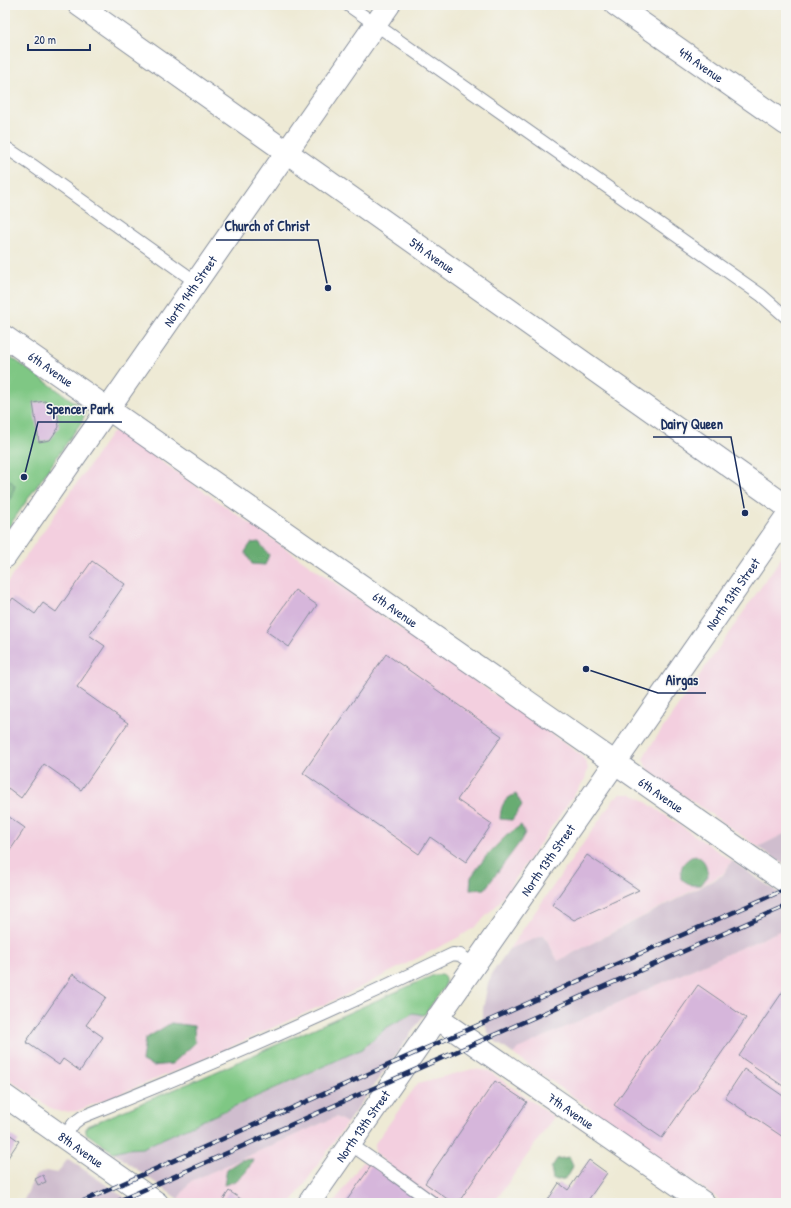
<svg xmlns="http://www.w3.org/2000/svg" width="791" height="1208" font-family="'Patrick Hand',sans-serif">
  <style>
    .built { fill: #f3cfdf }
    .industrial { fill: #cfbdce }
    .green { fill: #7fc784; stroke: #4d7b71 }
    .forest { fill: #67ac72; stroke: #416e68 }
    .building { fill: #d6b6db }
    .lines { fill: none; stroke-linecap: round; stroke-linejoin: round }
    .lane-casing { stroke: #848c9a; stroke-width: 14 }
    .street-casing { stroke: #848c9a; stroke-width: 24 }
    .secondary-casing { stroke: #848c9a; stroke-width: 24 }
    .lane { stroke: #fff; stroke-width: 12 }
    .street { stroke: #fff; stroke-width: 22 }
    .secondary { stroke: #fff; stroke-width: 22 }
    .rail-casing { stroke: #1b2f5e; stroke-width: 4.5 }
    .rail { stroke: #f6f6f2; stroke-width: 3; stroke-dasharray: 9; stroke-linecap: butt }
    .labels { text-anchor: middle; stroke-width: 3; stroke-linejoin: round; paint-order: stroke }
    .street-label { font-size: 13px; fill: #1b2f5e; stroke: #f6f6f2 }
    .leader { fill: none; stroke: #1b2f5e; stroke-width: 1.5 }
    .callout-dot { fill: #1b2f5e; stroke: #f6f6f2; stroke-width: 1.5 }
    .callout-label { font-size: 14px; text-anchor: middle; font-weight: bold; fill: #1b2f5e; stroke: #f6f6f2; stroke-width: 3; stroke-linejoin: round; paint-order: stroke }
  </style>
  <rect width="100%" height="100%" fill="#f6f6f2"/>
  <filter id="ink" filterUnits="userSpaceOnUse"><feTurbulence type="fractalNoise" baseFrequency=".025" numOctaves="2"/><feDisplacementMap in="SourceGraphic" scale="8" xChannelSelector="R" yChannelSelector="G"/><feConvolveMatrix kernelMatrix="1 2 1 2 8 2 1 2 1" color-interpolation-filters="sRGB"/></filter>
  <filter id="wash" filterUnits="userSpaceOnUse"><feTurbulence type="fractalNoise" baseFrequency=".012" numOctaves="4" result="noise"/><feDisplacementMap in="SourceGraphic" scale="16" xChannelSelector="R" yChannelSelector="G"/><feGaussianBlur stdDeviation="0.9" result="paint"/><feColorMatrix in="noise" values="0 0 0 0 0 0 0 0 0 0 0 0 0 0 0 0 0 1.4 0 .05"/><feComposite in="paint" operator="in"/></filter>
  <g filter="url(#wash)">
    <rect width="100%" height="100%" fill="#eeead5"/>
    <!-- built -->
    <g class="built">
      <path d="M114,432L122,434L581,755L586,762L588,768L585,779L497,905L475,927L459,937L341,997L185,1067L77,1111L62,1112L53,1110L5,1076V586L111,434Z"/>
      <path d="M786,551V833L758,847L649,771L645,764L644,757L647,751Z"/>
      <path d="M621,794H631L640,798L732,861L723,874L558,961L544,935L509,949L615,798Z"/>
      <path d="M786,928V1203H724L513,1054L519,1048L648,989Z"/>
      <path d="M473,1069L489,1071L554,1117L494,1203H439L393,1170L375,1152L374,1145L418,1083Z"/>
      <path d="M336,1117L347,1123L291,1203H185L178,1199L191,1181Z"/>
      <path d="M362,1162L369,1163L426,1203H334Z"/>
    </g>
    <!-- industrial -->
    <g class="industrial">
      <path d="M786,833V866L758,847Z"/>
      <path d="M732,861L786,898V928L648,989L520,1048L513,1054L495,1041L489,1034L483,1020V1009L488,983L493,972L509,949L544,935L558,961L723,875Z"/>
      <path d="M413,1013L424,1015L347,1123L336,1117L191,1181L178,1199L113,1152L126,1149L142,1148L295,1080L362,1049L386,1028Z"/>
      <path d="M68,1159L133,1203H17L24,1200L35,1176L46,1171L57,1173Z"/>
    </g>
    <!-- green -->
    <g class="green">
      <path d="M5,353L83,408L85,414L82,421L5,532Z"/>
      <path d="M434,975H442C446,978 445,981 445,986L424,1015L413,1013L386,1028L362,1049L142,1148L126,1149L113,1152L86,1133V1128L87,1126L204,1077Z"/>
    </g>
    <!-- forest -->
    <g class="forest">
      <path d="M10,480L15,486L5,514V483Z"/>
      <path d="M259,542L269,555L265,565L252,564L245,552L251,543Z"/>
      <path d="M516,794L522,805L512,820L500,819C501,806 503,799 516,794Z"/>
      <path d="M521,825L525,833L520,842L485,889L470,890L471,877L487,855L506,836Z"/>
      <path d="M695,855C706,860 706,865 708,876L701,885H691L681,879C680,866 683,861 695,855Z"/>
      <path d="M171,1023L194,1026L195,1043L172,1064L153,1066L142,1061L145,1039Z"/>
      <path d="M569,1157L573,1166C568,1178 567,1180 553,1180L551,1168L557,1159Z"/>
      <path d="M253,1159C247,1174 239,1181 224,1185L227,1169L241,1160Z"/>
    </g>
    <g id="blocks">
      <!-- building -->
      <g class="building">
        <path d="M45,401L57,410L59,427L50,440L39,442L33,403Z"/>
        <path d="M92,561L125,584L89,635L105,646L77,687L128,723L81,790L44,764L21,798L8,788L5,793V609L13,598L35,614L43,603L56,612Z"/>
        <path d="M295,590L317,605L289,647L266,631Z"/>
        <path d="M386,654L502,736L457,800L492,824L466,862L430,837L419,854L303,773Z"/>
        <path d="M5,814L25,828L5,858Z"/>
        <path d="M587,855L639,890L574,920L552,905Z"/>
        <path d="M73,974L106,997L86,1025L103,1037L80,1071L63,1059L59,1065L26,1042Z"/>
        <path d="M698,985L746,1018L662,1138L614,1105Z"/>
        <path d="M786,987V1088L739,1056Z"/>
        <path d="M744,1069L786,1098V1139L725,1098Z"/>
        <path d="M495,1081L527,1102L458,1203H453L425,1183Z"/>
        <path d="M5,1131L19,1141L5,1162Z"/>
        <path d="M589,1160L607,1173L586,1203H546L559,1183L568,1190Z"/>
        <path d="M371,1166L424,1203H345Z"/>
        <path d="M43,1175L46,1182L38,1185L35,1179Z"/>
        <path d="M229,1191L247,1203H221Z"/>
      </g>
    </g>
  </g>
  <g filter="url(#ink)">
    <use href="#blocks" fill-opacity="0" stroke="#848c9a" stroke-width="1"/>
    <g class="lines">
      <!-- lane casing -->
      <g class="lane-casing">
        <g id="lane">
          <path d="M348,5L761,295L786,317"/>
          <path d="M5,147L32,165L196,282"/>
          <path d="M64,1137L74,1123L82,1117C207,1067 331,1013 453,954L460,955L474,965"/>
          <path d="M350,1144L389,1171L433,1203"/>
        </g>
      </g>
      <!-- street casing -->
      <g class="street-casing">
        <g id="street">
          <path id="s1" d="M79,5L786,506"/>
          <path id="s2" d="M616,5L786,124"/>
          <path id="s3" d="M5,337L786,882"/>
          <path id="s4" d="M5,557L389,5"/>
          <path id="s5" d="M437,1018L704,1203"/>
        </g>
      </g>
      <!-- secondary casing -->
      <g class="secondary-casing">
        <g id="secondary">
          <path id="s6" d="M5,1096L157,1203"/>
          <path id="s7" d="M309,1203L786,517"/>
        </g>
      </g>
      <!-- lane -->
      <use href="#lane" class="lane"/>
      <!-- street -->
      <use href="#street" class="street"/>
      <!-- secondary -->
      <use href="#secondary" class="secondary"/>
      <!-- rail casing -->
      <g class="rail-casing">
        <g id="rail">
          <path d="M79,1203L413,1054L786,889"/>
          <path d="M114,1203L786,906"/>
        </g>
      </g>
      <!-- rail -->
      <use href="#rail" class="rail"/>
    </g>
  </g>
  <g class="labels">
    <!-- street labels -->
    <g class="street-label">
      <text dy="5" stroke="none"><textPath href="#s2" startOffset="104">4th Avenue</textPath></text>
      <text dy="5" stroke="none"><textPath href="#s1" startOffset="433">5th Avenue</textPath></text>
      <text dy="5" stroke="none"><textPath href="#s4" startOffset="324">North 14th Street</textPath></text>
      <text dy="5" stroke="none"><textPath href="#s3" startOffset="56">6th Avenue</textPath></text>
      <text dy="5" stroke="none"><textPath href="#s7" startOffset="742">North 13th Street</textPath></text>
      <text dy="5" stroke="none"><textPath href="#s3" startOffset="476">6th Avenue</textPath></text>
      <text dy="5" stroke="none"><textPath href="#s3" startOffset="800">6th Avenue</textPath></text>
      <text dy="5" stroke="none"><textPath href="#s7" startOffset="418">North 13th Street</textPath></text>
      <text dy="5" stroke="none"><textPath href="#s5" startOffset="163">7th Avenue</textPath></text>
      <text dy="5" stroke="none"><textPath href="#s7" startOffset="94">North 13th Street</textPath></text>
      <text dy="5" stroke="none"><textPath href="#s6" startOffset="93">8th Avenue</textPath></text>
    </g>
  </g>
  <!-- callouts -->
  <path class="leader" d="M328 288L318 240H216M24 477L38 422H122M745 513L731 437H653M586 669L658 693H706"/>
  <g class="callout-dot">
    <circle cx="328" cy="288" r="4"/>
    <circle cx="24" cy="477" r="4"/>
    <circle cx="745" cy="513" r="4"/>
    <circle cx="586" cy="669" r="4"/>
  </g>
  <g class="callout-label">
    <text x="267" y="231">Church of Christ</text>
    <text x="80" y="414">Spencer Park</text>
    <text x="692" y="429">Dairy Queen</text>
    <text x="682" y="685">Airgas</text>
  </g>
  <!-- margin -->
  <rect width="791" height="1208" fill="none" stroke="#f6f6f2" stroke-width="20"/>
  <!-- scale -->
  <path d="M28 44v6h62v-6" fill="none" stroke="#1b2f5e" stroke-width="2"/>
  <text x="34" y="44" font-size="12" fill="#1b2f5e" stroke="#f6f6f2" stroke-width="3" paint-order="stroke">20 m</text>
</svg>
